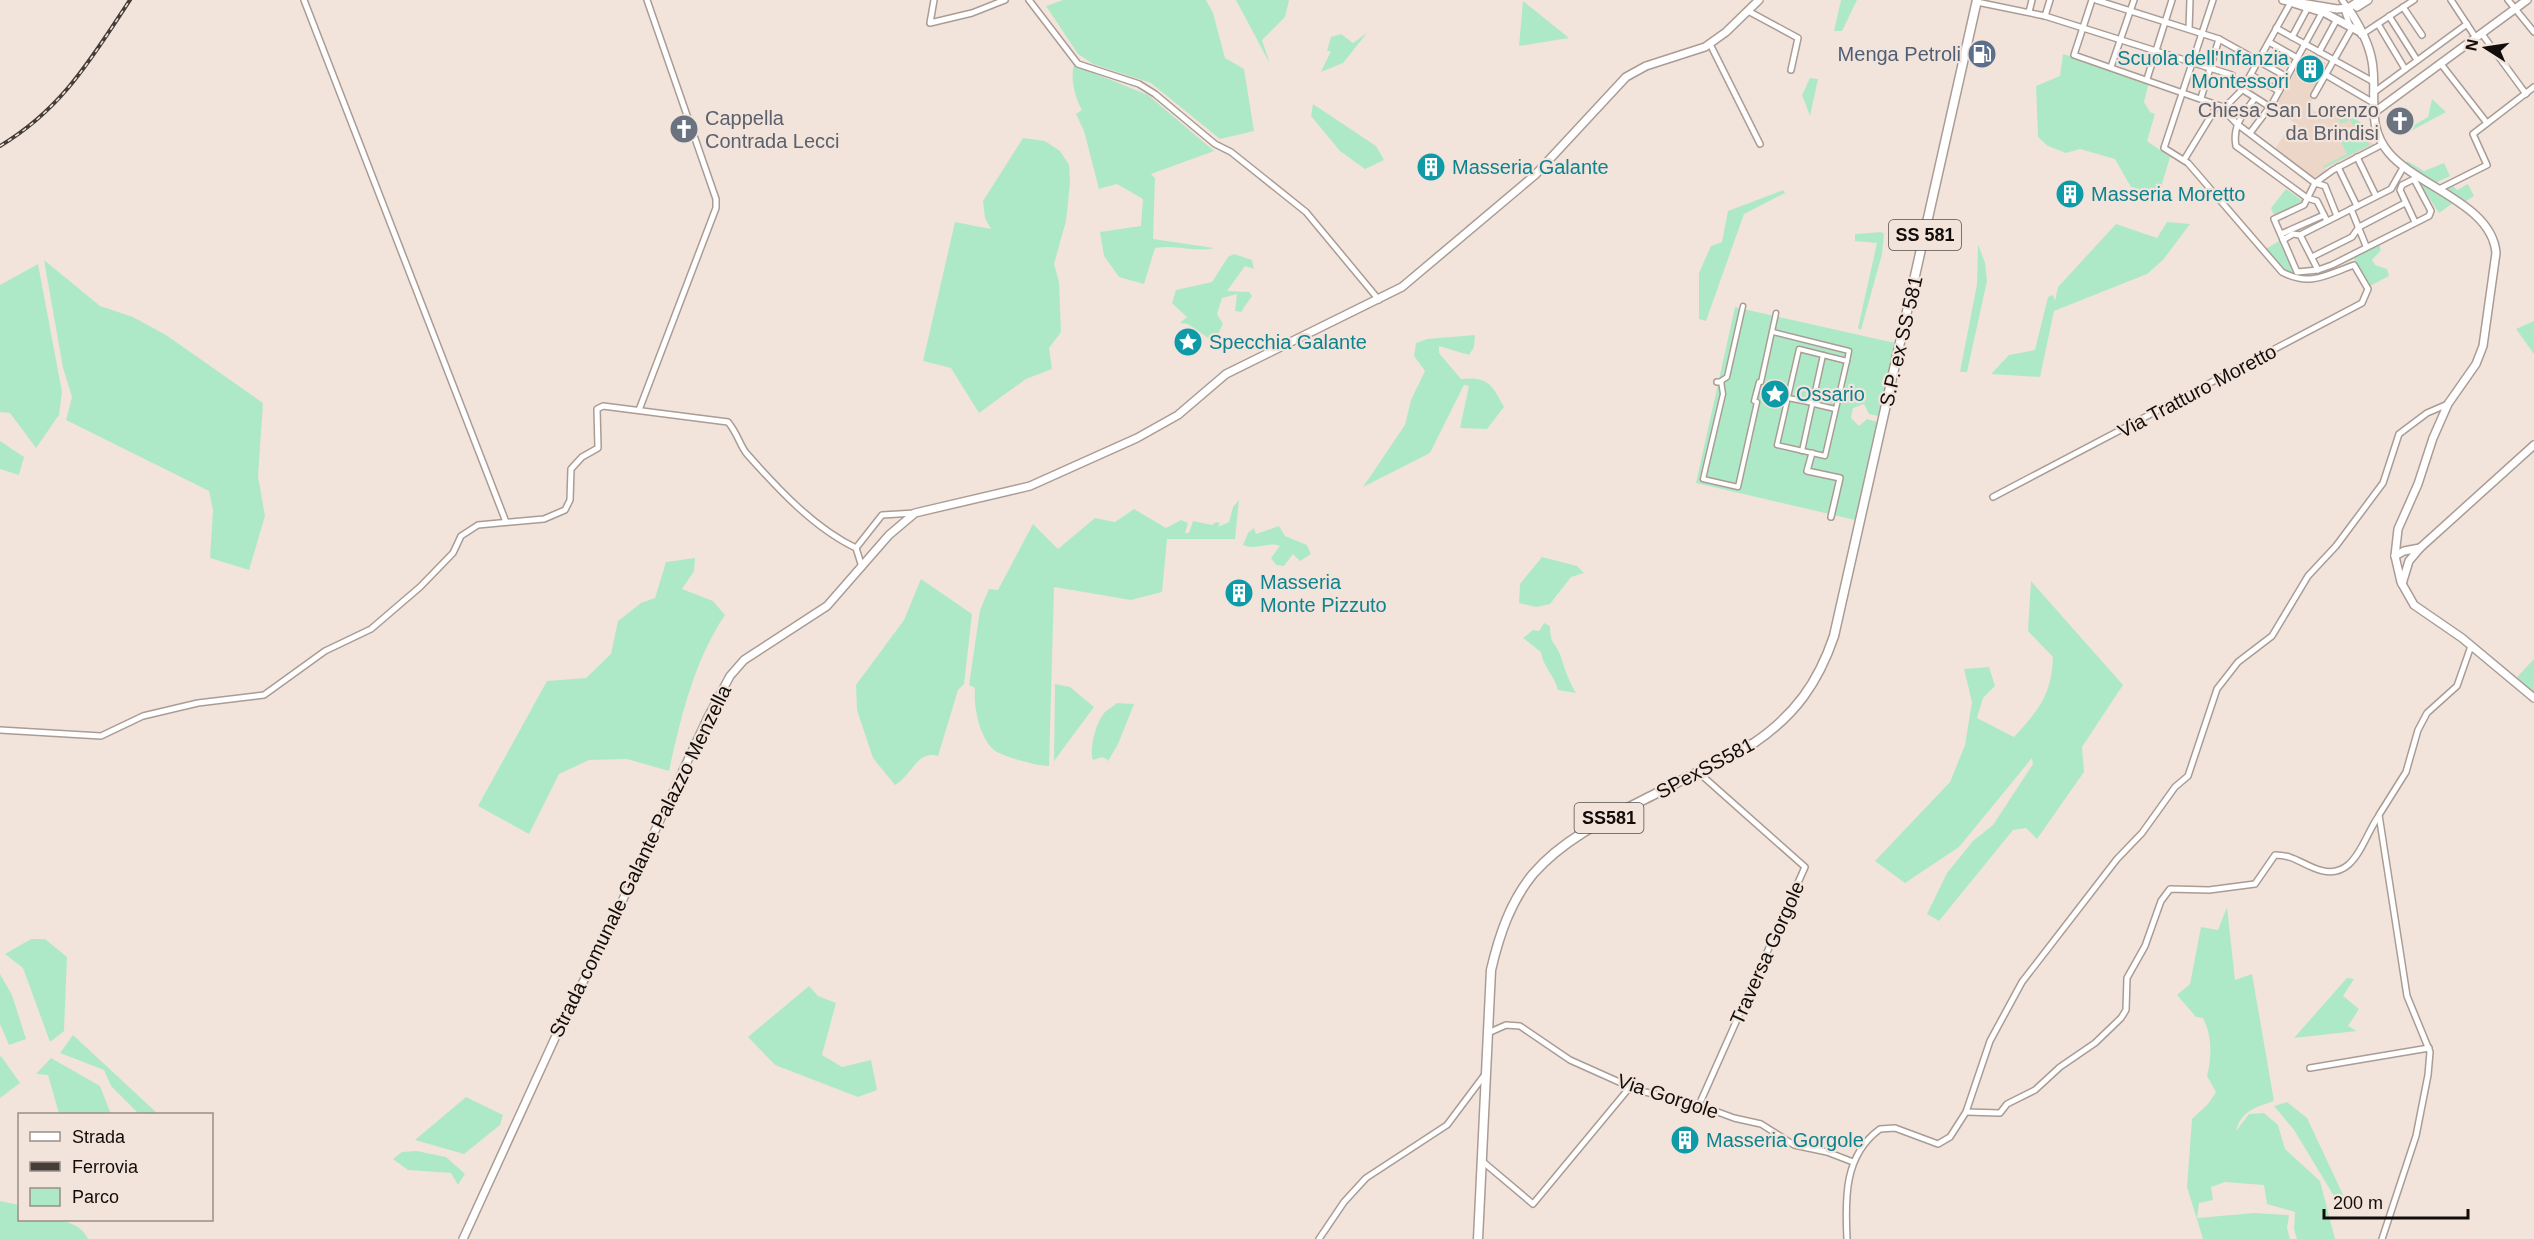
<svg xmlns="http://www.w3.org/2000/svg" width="2534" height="1239" font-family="Arial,sans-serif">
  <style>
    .built { fill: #ecd6c8 }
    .green { fill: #aee9c7 }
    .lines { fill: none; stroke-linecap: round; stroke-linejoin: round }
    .pedestrian-casing { stroke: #aa9c94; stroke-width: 7 }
    .minor-casing { stroke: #aa9c94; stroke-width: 8 }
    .tertiary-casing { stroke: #aa9c94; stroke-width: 10 }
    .primary-casing { stroke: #aa9c94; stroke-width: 11 }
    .pedestrian { stroke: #fff; stroke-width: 4 }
    .minor { stroke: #fff; stroke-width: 5 }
    .tertiary { stroke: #fff; stroke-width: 7 }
    .primary { stroke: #fff; stroke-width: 8 }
    .rail-casing { stroke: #443d38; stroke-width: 4 }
    .rail { stroke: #f3e4db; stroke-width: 1.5; stroke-dasharray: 4.5; stroke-linecap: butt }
    .labels { text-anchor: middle; stroke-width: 4.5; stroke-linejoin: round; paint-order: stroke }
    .shield { fill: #f3e4db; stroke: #564e49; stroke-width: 1.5 }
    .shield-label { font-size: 18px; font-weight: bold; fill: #120d0a }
    .service-label { font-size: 20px; fill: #4e5e75; stroke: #f3e4db; text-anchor: end }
    .culture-label { font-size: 20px; fill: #0d838f; stroke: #f3e4db; text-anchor: start }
    .worship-label { font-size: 20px; fill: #5b616d; stroke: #f3e4db; text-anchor: end }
    .street-label { font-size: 20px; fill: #120d0a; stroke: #f3e4db }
  </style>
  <rect width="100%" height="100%" fill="#f3e4db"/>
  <!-- built -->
  <path class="built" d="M2306,52L2326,63L2311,95L2314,97L2310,103L2314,112L2331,104L2363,124L2373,145L2326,168L2327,172L2314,178L2275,149L2287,130L2296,124L2274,109Z"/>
  <!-- green -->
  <g class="green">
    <path d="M1063,0H1206L1213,13L1225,58L1244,69L1254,131L1220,139L1151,83L1093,64L1078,54L1046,6Z"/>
    <path d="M1236,0H1289L1285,17L1262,40L1270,64Z"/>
    <path d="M1841,0H1857L1842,31H1834Z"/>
    <path d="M1523,1L1569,38L1519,46Z"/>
    <path d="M1367,33L1343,63L1321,72L1331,51H1327L1331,37L1341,34L1353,43Z"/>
    <path d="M2063,54L2149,82L2144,102L2150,112L2155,114L2147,141L2170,157L2159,194L2131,187L2115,159L2080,149L2066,153L2048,146L2038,137L2036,86L2060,76Z"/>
    <path d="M1074,65L1148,95L1214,151L1151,174L1155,178L1153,239L1214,248C1195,253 1175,244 1155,248L1144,284L1119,277L1104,256L1100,232L1141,226L1143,199L1117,184L1099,189L1084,131L1076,114L1082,110C1075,98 1070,79 1074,65Z"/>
    <path d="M1810,78L1818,79L1810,116L1802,95Z"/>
    <path d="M2432,99L2446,112L2407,133L2414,125L2428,117Z"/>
    <path d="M1313,104L1376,146L1384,160L1365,169L1340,151L1311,116Z"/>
    <path d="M2331,104L2363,124L2365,128L2358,132L2350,120L2341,124Z"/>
    <path d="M2361,133L2370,145L2324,168L2323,166L2347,154L2341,142Z"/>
    <path d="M1023,138L1045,141L1060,151L1069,165L1070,183L1066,221L1054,264L1059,282L1061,332L1049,348L1052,369L1026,379L979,413L951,368L923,361L955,222L991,229L985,218L983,201Z"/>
    <path d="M2407,161L2424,171L2444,163L2450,176L2435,183L2406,163Z"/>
    <path d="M2423,184L2453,203L2439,213L2422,187Z"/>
    <path d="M2468,184L2474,196L2466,201L2468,204L2446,190L2453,186L2457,190Z"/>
    <path d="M2286,189L2303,201L2274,215L2271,208Z"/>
    <path d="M1783,190L1785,193L1744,214L1706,321L1699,319V273L1711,246L1722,242L1728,211Z"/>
    <path d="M2167,222L2190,224L2163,260L2147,274L2054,311L2040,377L1991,374L2009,355L2035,350L2048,297L2053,295L2055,301L2058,287L2116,224L2157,238Z"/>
    <path d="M1881,232L1884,234L1882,254L1861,330L1858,328L1877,243L1855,241V234Z"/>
    <path d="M2279,241L2295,275L2286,272L2266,249Z"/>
    <path d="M1978,244L1985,263L1987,281L1967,372H1960L1977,284Z"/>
    <path d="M2379,244L2381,250L2372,260L2375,265L2387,269L2389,276L2370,286L2354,259L2336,267Z"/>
    <path d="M1234,254L1252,260L1254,269L1245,266L1227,291L1249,292L1252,296L1241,312L1235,311L1237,294L1222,298L1217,314L1223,324L1214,342L1188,324L1180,323L1187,317L1172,303L1176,290L1212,282L1228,257Z"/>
    <path d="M44,260L100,306L133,317L166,335L263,403L258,476L265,516L249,570L210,558L213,510L209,491L66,420L72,397L63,368Z"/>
    <path d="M38,264L62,392L59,415L36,448L10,413L0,412V285Z"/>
    <path d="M1735,307L1895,343L1878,416L1869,414L1864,404L1853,408L1851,418L1859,426L1867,419L1877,422L1855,520L1696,483Z"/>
    <path d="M2534,321V354L2516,329Z"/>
    <path d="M1475,335L1474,347L1469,355L1439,346V353L1461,379C1487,376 1492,384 1504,407L1487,429L1460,428L1469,386L1464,385L1430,453L1363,487L1405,425L1411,400L1425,371L1414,356L1416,343L1427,339Z"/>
    <path d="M0,441L24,457L19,475L0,469Z"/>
    <path d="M1239,500L1235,539H1167L1162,592L1131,600L1054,587L1049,766C1037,766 1003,757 994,750C979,737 973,705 975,688L969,685L980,610L989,589L998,590L1033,524L1058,549L1095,518L1115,522L1134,509L1166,528L1181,520L1188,523L1185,533H1189L1193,521L1212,525L1216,522L1220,523L1218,527L1229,522L1233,507Z"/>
    <path d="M1279,526L1285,536L1307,545L1311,554L1300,561L1293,554L1284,566L1276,565L1271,558L1280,546C1266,541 1259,551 1243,545L1248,533L1254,528L1256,534Z"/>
    <path d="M1542,557L1577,566L1584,573L1571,577L1550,604L1536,607L1519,603L1520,584Z"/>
    <path d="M695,558L694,571L682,589L713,601L725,615C694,661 681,717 669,771L627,759L589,760L559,774L529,834L478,806L547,681L586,678L611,654L618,621L641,603L655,598L666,562Z"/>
    <path d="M921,579L972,614L964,684L958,690L938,756C917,750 913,774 895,785L873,758L857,710L856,685L904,620Z"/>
    <path d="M2031,581L2123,685L2082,747L2084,772L2037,839L2026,828L2013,830L1939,921L1927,914L1947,873L1973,841L1993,825L2033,764L2032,758L1959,847L1905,883L1875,861L1950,782L1965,745L1972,702L1964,669L1989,667L1995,686L1983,698L1977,718L2014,737C2040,708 2051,696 2053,657L2028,631Z"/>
    <path d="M1544,623L1550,626C1550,646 1557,643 1561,657C1565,670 1569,681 1576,693L1558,690C1554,675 1543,667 1541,652L1523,638L1533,630L1539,631Z"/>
    <path d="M2534,659V693L2517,677Z"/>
    <path d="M1055,684L1070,687L1094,707L1054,761Z"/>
    <path d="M1117,703L1134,704L1118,744L1107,763L1108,760L1102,757L1093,760C1089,748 1096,722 1105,712C1108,709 1114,706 1117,703Z"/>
    <path d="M2227,907L2235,980L2252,974L2274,1101C2256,1107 2241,1111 2236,1131L2249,1114L2264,1113L2278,1125L2285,1149L2320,1181L2335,1239H2297L2294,1229L2295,1212L2267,1204L2264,1185L2225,1182L2211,1187L2213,1200L2199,1203L2197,1218L2254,1213L2289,1215L2287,1228L2290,1239H2203L2187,1187L2192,1119L2208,1104L2216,1092L2207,1076C2212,1056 2212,1036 2203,1018L2196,1017L2177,995L2190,984L2201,927L2218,930Z"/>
    <path d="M31,939H45L67,957L64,1031L50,1042L23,968L5,954Z"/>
    <path d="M0,974L12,995L26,1039L9,1045L0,1024Z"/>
    <path d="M2347,978L2354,979L2343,996L2359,1009L2348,1026L2357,1031L2294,1038Z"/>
    <path d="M809,986L818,996L836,1003L822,1055L842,1067L871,1060L877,1090L858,1097L775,1065L748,1037Z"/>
    <path d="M73,1035L158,1114H139L111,1086L104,1070L60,1053Z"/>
    <path d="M1,1056L20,1083L0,1098V1057Z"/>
    <path d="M51,1058L100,1086L111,1114H59L48,1075L36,1074Z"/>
    <path d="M466,1097L503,1115L500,1125L464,1154L415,1140Z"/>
    <path d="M2287,1102L2307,1118L2346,1201L2334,1196L2294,1130L2274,1106Z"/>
    <path d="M417,1151L446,1157L465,1174L458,1185L451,1173L408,1170L393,1159L402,1152Z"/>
    <path d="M0,1201L19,1205L20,1220C42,1220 77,1215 88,1239H0Z"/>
  </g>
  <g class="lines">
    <!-- pedestrian casing -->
    <g class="pedestrian-casing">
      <g id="pedestrian">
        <path d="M1743,306L1727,377L1721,381L1723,394L1703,479L1738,487L1757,402L1754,401L1759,382H1761L1776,313"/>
        <path d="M1773,332L1849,351L1847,361"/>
        <path d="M1799,349L1847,361L1825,456L1777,445Z"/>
        <path d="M1788,398L1813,403"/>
        <path d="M1814,404L1835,409"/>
        <path d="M1802,451L1823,355"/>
      </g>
    </g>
    <!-- minor casing -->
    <g class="minor-casing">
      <g id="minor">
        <path d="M304,0L506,522"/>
        <path d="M934,0L930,23L972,13L1005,0"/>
        <path d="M1029,0L1078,64L1139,84L1155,94L1215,144L1231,152L1306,212L1379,300"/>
        <path d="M2092,0L2074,55L2220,106L2237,124L2315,183L2325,186L2337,216"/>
        <path d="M2096,0L2219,39L2287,77"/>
        <path d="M2342,0L2348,8L2345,12L2350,26"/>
        <path d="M2451,0L2476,38"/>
        <path d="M2508,0L2534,32"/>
        <path d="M1977,2L2045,16L2232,75L2229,81L2270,107"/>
        <path d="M2403,7L2422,35"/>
        <path d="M1748,11L1798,38L1791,70"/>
        <path d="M2029,12L2032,0"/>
        <path d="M2045,16L2050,0"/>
        <path d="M2389,16L2417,60"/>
        <path d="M2378,24L2405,69"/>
        <path d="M2276,28L2372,81"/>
        <path d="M2189,29L2190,0"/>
        <path d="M2482,34L2526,94"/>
        <path d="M2361,35L2414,0"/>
        <path d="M2292,37L2307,9"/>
        <path d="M2269,42L2297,58"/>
        <path d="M1710,44L1760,144"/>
        <path d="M2319,52L2337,19"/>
        <path d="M2441,64L2487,123"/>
        <path d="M2111,67L2134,0"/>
        <path d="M2251,75L2279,91"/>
        <path d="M2326,75L2372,102"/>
        <path d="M2147,79L2172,0"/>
        <path d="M2373,93L2467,24"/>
        <path d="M2314,95L2352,28"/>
        <path d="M2201,98L2219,39"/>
        <path d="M2255,98C2243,114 2232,126 2236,146L2307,198L2317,201L2327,221"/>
        <path d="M2226,106L2242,90L2291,2"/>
        <path d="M2250,133L2272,104L2323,11"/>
        <path d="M2383,144L2333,170L2315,183L2304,205L2274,219L2297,272L2318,270L2332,265L2429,216L2431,211L2414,179L2416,174"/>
        <path d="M2357,157L2376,196"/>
        <path d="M2184,160L2217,106H2221"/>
        <path d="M2338,167L2357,206"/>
        <path d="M2414,179L2402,185L2400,190L2415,222"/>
        <path d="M2439,189L2487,165L2473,134L2534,87"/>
        <path d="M2351,209L2366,246"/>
        <path d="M2281,234L2324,215"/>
        <path d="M2300,235L2318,270"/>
        <path d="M2283,240L2293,234L2300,235L2391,189L2404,166"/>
        <path d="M2312,257L2352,237L2359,227L2405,203"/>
        <path d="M1717,382H1721"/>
        <path d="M639,410L716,208V199L647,0"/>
        <path d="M1812,453L1807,471L1840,478L1831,517"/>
        <path d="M1993,497L2362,303L2368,289L2354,265C2326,275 2310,287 2282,272L2188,163L2164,148L2213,0"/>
        <path d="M856,548L862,567"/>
        <path d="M0,730L101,736L143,716L198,703L264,695L325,651L371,629L420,587L453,553L461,536L478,525L544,519L565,510L570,500L571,469L582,457L598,448L597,409L603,406L728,422C738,434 740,446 747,454C778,489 814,528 856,548L882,515L915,513"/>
        <path d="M1698,772L1805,867L1699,1105"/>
        <path d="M1488,1033L1506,1025L1520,1026L1570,1060L1637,1090L1699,1105L1734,1118L1761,1124L1794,1145L1827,1152L1853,1162"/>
        <path d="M2310,1068L2429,1048"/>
        <path d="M1966,1112L2000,1113L2007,1104L2035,1090L2060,1067L2095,1043L2121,1018L2126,1010L2127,978L2145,946L2161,901L2170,889L2209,890L2255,884L2275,855C2292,855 2299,862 2314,868C2354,885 2362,840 2378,817"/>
        <path d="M1482,1161L1533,1204L1630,1087"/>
        <path d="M1319,1239L1344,1202L1366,1178L1447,1125L1486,1073"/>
        <path d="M1847,1239C1845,1198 1844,1155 1880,1129L1895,1128L1938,1144L1950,1137L1966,1112L1990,1041L2022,982L2117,859L2142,833L2175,787L2188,776L2217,689L2238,662L2272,636L2308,576L2336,546L2383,483L2399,434L2427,413L2448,404"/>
        <path d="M2382,1239L2416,1136L2428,1075L2430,1052L2407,996L2379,815L2406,772L2418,730L2427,713L2457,686L2471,646"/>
      </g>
    </g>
    <!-- tertiary casing -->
    <g class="tertiary-casing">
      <g id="tertiary">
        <path d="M2283,0L2337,9L2348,8L2361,0"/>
        <path d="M2293,3L2325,13L2360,32"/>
        <path d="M2357,7L2368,0"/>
        <path d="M2348,8C2358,23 2369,44 2372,61C2378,94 2365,125 2389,153C2418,187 2492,204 2496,253L2483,346L2476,364L2448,404L2433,438L2418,484L2398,529L2395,556L2401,582L2414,605L2462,638L2534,698"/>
        <path d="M2372,114L2527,0"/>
        <path d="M2395,556L2404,551L2420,548"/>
        <path d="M2402,584L2409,561L2420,548L2534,445"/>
        <path d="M463,1239L555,1038L604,940L708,717L730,676L744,660L827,606L889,535L915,513L1030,486L1137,438L1178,415L1226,374L1402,287L1535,175L1626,77L1646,66L1705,47L1726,32L1759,0"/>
      </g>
    </g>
    <!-- primary casing -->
    <g class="primary-casing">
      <path id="primary" d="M1478,1239L1491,970C1499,936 1510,902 1533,874C1565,837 1612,816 1655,794C1688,777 1721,760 1754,743C1795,715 1818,683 1834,636L1977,0"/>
    </g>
    <!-- pedestrian -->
    <use href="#pedestrian" class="pedestrian"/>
    <!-- minor -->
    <use href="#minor" class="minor"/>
    <!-- tertiary -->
    <use href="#tertiary" class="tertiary"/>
    <!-- primary -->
    <use href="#primary" class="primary"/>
    <!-- rail casing -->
    <g class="rail-casing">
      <path id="rail" d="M0,146C62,109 91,59 130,0"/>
    </g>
    <!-- rail -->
    <use href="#rail" class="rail"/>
  </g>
  <!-- icons -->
  <defs>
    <g id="fuel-disc" transform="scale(1.5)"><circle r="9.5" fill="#5c6f8a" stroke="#f3e4db"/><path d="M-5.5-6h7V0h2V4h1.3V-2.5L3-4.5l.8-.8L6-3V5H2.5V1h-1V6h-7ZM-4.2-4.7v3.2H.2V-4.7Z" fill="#fff"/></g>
    <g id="building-disc" transform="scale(1.5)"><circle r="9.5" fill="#0f9aa8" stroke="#f3e4db"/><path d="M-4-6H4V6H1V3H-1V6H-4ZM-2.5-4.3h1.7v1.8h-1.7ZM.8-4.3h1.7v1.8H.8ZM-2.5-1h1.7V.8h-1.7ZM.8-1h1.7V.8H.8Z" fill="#fff"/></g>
    <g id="church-disc" transform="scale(1.5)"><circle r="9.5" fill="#6b7280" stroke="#f3e4db"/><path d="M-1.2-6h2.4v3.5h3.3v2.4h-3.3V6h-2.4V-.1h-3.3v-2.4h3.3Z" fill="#fff"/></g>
    <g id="sight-disc" transform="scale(1.5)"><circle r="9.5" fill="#0f9aa8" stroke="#f3e4db"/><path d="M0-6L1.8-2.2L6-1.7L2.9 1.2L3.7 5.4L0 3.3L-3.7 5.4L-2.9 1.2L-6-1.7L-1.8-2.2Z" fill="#fff"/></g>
  </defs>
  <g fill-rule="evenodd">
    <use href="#fuel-disc" x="1982" y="54"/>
    <use href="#building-disc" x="2310" y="69"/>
    <use href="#church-disc" x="2400" y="121"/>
    <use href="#church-disc" x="684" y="129"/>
    <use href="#building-disc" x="1431" y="167"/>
    <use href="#building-disc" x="2070" y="194"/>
    <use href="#sight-disc" x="1188" y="342"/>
    <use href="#sight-disc" x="1775" y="394"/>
    <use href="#building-disc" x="1239" y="593"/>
    <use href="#building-disc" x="1685" y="1140"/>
  </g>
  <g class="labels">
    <!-- shield labels -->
    <g class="shield">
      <rect x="1889" y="220" width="72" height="30" rx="4.5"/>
      <rect x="1574.5" y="803" width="69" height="30" rx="4.5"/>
    </g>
    <g class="shield-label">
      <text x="1925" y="241">SS 581</text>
      <text x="1609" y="824">SS581</text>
    </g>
    <!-- service labels -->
    <g class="service-label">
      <text x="1961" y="61">Menga Petroli</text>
    </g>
    <!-- culture labels -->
    <g class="culture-label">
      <text x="2289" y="65" text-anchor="end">Scuola dell'Infanzia<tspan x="2289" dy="23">Montessori</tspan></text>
      <text x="1452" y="174">Masseria Galante</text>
      <text x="2091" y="201">Masseria Moretto</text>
      <text x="1209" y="349">Specchia Galante</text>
      <text x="1796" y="401">Ossario</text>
      <text x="1260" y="589">Masseria<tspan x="1260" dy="23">Monte Pizzuto</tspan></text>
      <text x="1706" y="1147">Masseria Gorgole</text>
    </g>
    <!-- worship labels -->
    <g class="worship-label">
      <text x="2379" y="117">Chiesa San Lorenzo<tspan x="2379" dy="23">da Brindisi</tspan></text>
      <text x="705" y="125" text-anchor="start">Cappella<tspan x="705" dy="23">Contrada Lecci</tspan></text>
    </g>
    <!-- street labels -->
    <g class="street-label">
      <text transform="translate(1901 341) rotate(-77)" y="7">S.P. ex SS 581</text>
      <text transform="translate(2197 391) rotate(-28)" y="7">Via Tratturo Moretto</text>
      <text transform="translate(1705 768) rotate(-28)" y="7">SPexSS581</text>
      <text transform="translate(640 861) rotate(-64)" y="7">Strada comunale Galante Palazzo Menzella</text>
      <text transform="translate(1767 953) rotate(-66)" y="7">Traversa Gorgole</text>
      <text transform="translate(1668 1096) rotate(18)" y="7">Via Gorgole</text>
    </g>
  </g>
  <!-- legend -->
  <rect x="18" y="1113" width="195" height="108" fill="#f3e4db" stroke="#998e87" stroke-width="1.5"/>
  <rect x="30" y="1132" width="30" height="9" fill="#ffffff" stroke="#998e87" stroke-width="1.5"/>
  <text x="72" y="1143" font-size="18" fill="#120d0a">Strada</text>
  <rect x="30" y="1162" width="30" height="9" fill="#443d38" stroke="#998e87" stroke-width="1.5"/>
  <text x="72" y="1173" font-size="18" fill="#120d0a">Ferrovia</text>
  <rect x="30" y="1188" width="30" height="18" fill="#aee9c7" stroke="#998e87" stroke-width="1.5"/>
  <text x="72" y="1203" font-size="18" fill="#120d0a">Parco</text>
  <!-- north arrow -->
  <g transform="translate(2486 48) rotate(282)" stroke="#f3e4db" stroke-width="4.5" paint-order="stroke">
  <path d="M0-4.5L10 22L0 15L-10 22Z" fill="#120d0a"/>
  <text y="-9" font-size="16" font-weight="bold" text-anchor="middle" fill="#120d0a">N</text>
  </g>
  <!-- scale -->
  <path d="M2324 1209v9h144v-9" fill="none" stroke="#120d0a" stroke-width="3"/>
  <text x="2333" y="1209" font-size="18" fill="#120d0a" stroke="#f3e4db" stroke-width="4.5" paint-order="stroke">200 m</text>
</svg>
